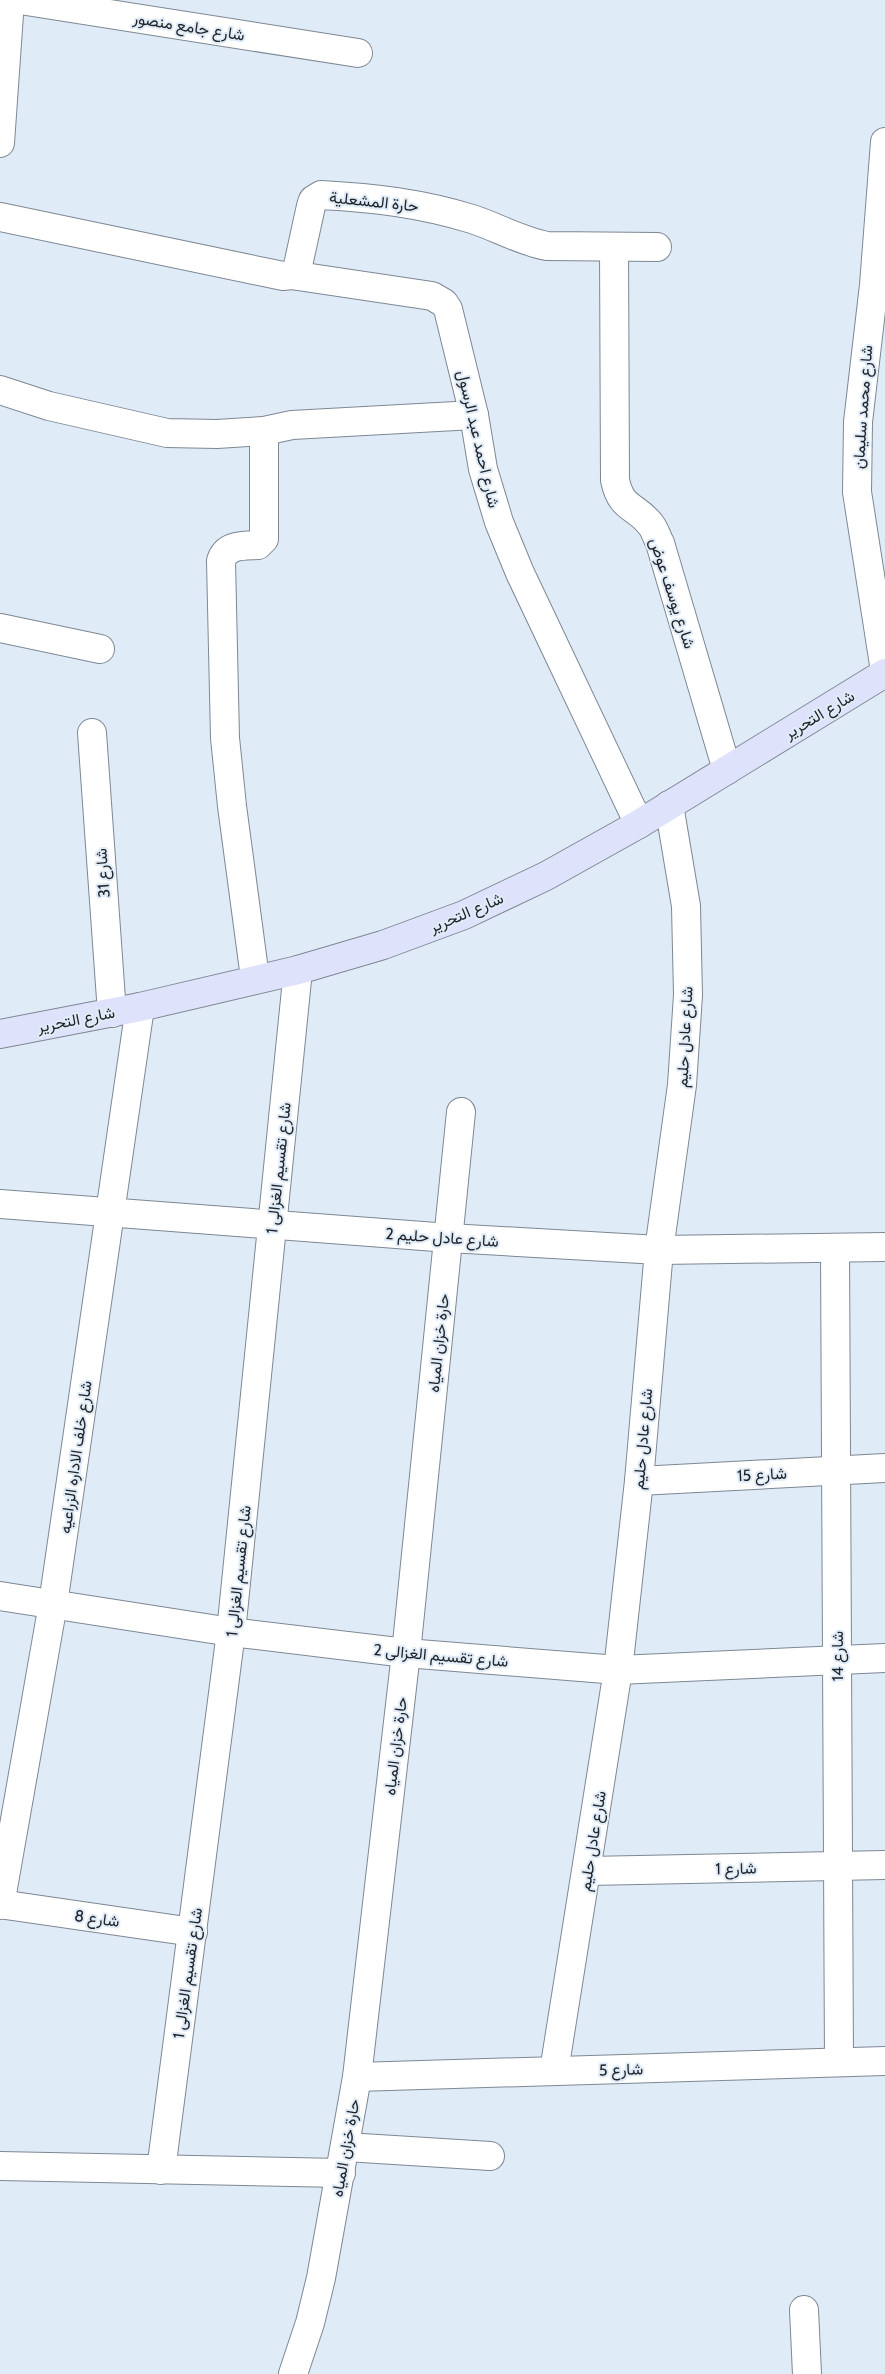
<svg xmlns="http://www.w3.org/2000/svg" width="885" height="2374" font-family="Cabin,Vazirmatn,sans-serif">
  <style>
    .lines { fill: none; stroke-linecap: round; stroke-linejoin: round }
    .street-casing { stroke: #7d8893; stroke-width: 30 }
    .secondary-casing { stroke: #7d8893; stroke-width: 30 }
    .street { stroke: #fff; stroke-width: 28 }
    .secondary { stroke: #dfe2fb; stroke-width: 28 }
    .labels { text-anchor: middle; stroke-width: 4; stroke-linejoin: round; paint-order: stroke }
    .street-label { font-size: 16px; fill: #202428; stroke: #e0ebf8 }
  </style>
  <rect width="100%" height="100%" fill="#e0ebf8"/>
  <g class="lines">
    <!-- street casing -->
    <g class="street-casing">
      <g id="street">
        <path d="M20,0L358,53"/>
        <path d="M885,142L874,285L858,422L857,492L885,671"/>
        <path d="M0,143L10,0"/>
        <path d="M0,217L283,276L291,275L297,270L311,206L313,200L321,195C374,198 420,203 472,219C497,227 520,241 547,246L657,247"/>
        <path d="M614,247L615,480C621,510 636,505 651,525C655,530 657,538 660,543L727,770"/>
        <path d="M291,275L432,296L444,303L448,309L474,415L483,469L499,522L520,573L639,824"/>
        <path d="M0,390L49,406L167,433L217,434L264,431L292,425L474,415"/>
        <path d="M0,628L100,649"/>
        <path d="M92,733L112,1013"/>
        <path d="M255,978L232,806L225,738L221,561C226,544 243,546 258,545L264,539V431"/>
        <path d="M0,1204L449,1238L659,1250L885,1247"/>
        <path d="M835,1249L839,2062"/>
        <path d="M639,1481L885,1468"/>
        <path d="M0,1596L231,1632L406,1653L618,1670L885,1658"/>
        <path d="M588,1871L885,1865"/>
        <path d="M0,1904L193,1932"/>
        <path d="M0,1905L53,1604L140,1007"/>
        <path d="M554,2071L618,1670L639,1481L659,1250L682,1085L688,995L686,906L669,805"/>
        <path d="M357,2077L885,2061"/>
        <path d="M346,2147L490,2156"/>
        <path d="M0,2166L341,2173"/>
        <path d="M161,2170L231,1632L298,970"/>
        <path d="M804,2310L807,2374"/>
        <path d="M293,2374L310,2323L321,2278L357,2077L406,1653L461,1112"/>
      </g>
    </g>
    <!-- secondary casing -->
    <g class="secondary-casing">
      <path id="secondary" d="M0,1034L140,1007L298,970L383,945L464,915L546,876L639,824L885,673"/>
    </g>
    <!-- street -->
    <use href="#street" class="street"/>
    <!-- secondary -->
    <use href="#secondary" class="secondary"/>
  </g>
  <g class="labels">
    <!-- street labels -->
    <g class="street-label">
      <text transform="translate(189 26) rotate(9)" y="6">شارع جامع منصور</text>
      <text transform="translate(374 201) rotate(6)" y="6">حارة المشعلية</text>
      <text transform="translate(862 407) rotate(-86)" y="6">شارع محمد سليمان</text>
      <text transform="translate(479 439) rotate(77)" y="6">شارع احمد عبد الرسول</text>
      <text transform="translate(673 593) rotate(72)" y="6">شارع يوسف عوض</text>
      <text transform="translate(819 714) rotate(-31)" y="6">شارع التحرير</text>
      <text transform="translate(102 873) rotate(-94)" y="6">شارع 31</text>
      <text transform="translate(466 912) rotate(-23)" y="6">شارع التحرير</text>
      <text transform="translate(76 1019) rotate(-11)" y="6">شارع التحرير</text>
      <text transform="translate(684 1037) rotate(-87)" y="6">شارع عادل حليم</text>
      <text transform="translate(278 1168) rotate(-84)" y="6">شارع تقسيم الغزالى 1</text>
      <text transform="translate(442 1237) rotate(4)" y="6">شارع عادل حليم 2</text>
      <text transform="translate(438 1343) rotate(-84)" y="6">حارة خزان المياه</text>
      <text transform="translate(642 1439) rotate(-85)" y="6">شارع عادل حليم</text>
      <text transform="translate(75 1457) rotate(-82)" y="6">شارع خلف الاداره الزراعيه</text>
      <text transform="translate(762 1474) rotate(-3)" y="6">شارع 15</text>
      <text transform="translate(238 1571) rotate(-84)" y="6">شارع تقسيم الغزالى 1</text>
      <text transform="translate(441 1655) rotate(5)" y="6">شارع تقسيم الغزالى 2</text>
      <text transform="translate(837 1656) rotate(-90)" y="6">شارع 14</text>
      <text transform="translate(395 1746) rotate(-83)" y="6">حارة خزان المياه</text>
      <text transform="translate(592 1841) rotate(-81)" y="6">شارع عادل حليم</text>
      <text transform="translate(736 1868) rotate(-1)" y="6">شارع 1</text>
      <text transform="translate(97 1918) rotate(8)" y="6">شارع 8</text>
      <text transform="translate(187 1973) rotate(-82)" y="6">شارع تقسيم الغزالى 1</text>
      <text transform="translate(621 2069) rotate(-2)" y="6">شارع 5</text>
      <text transform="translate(345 2148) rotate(-80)" y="6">حارة خزان المياه</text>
    </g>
  </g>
</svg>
